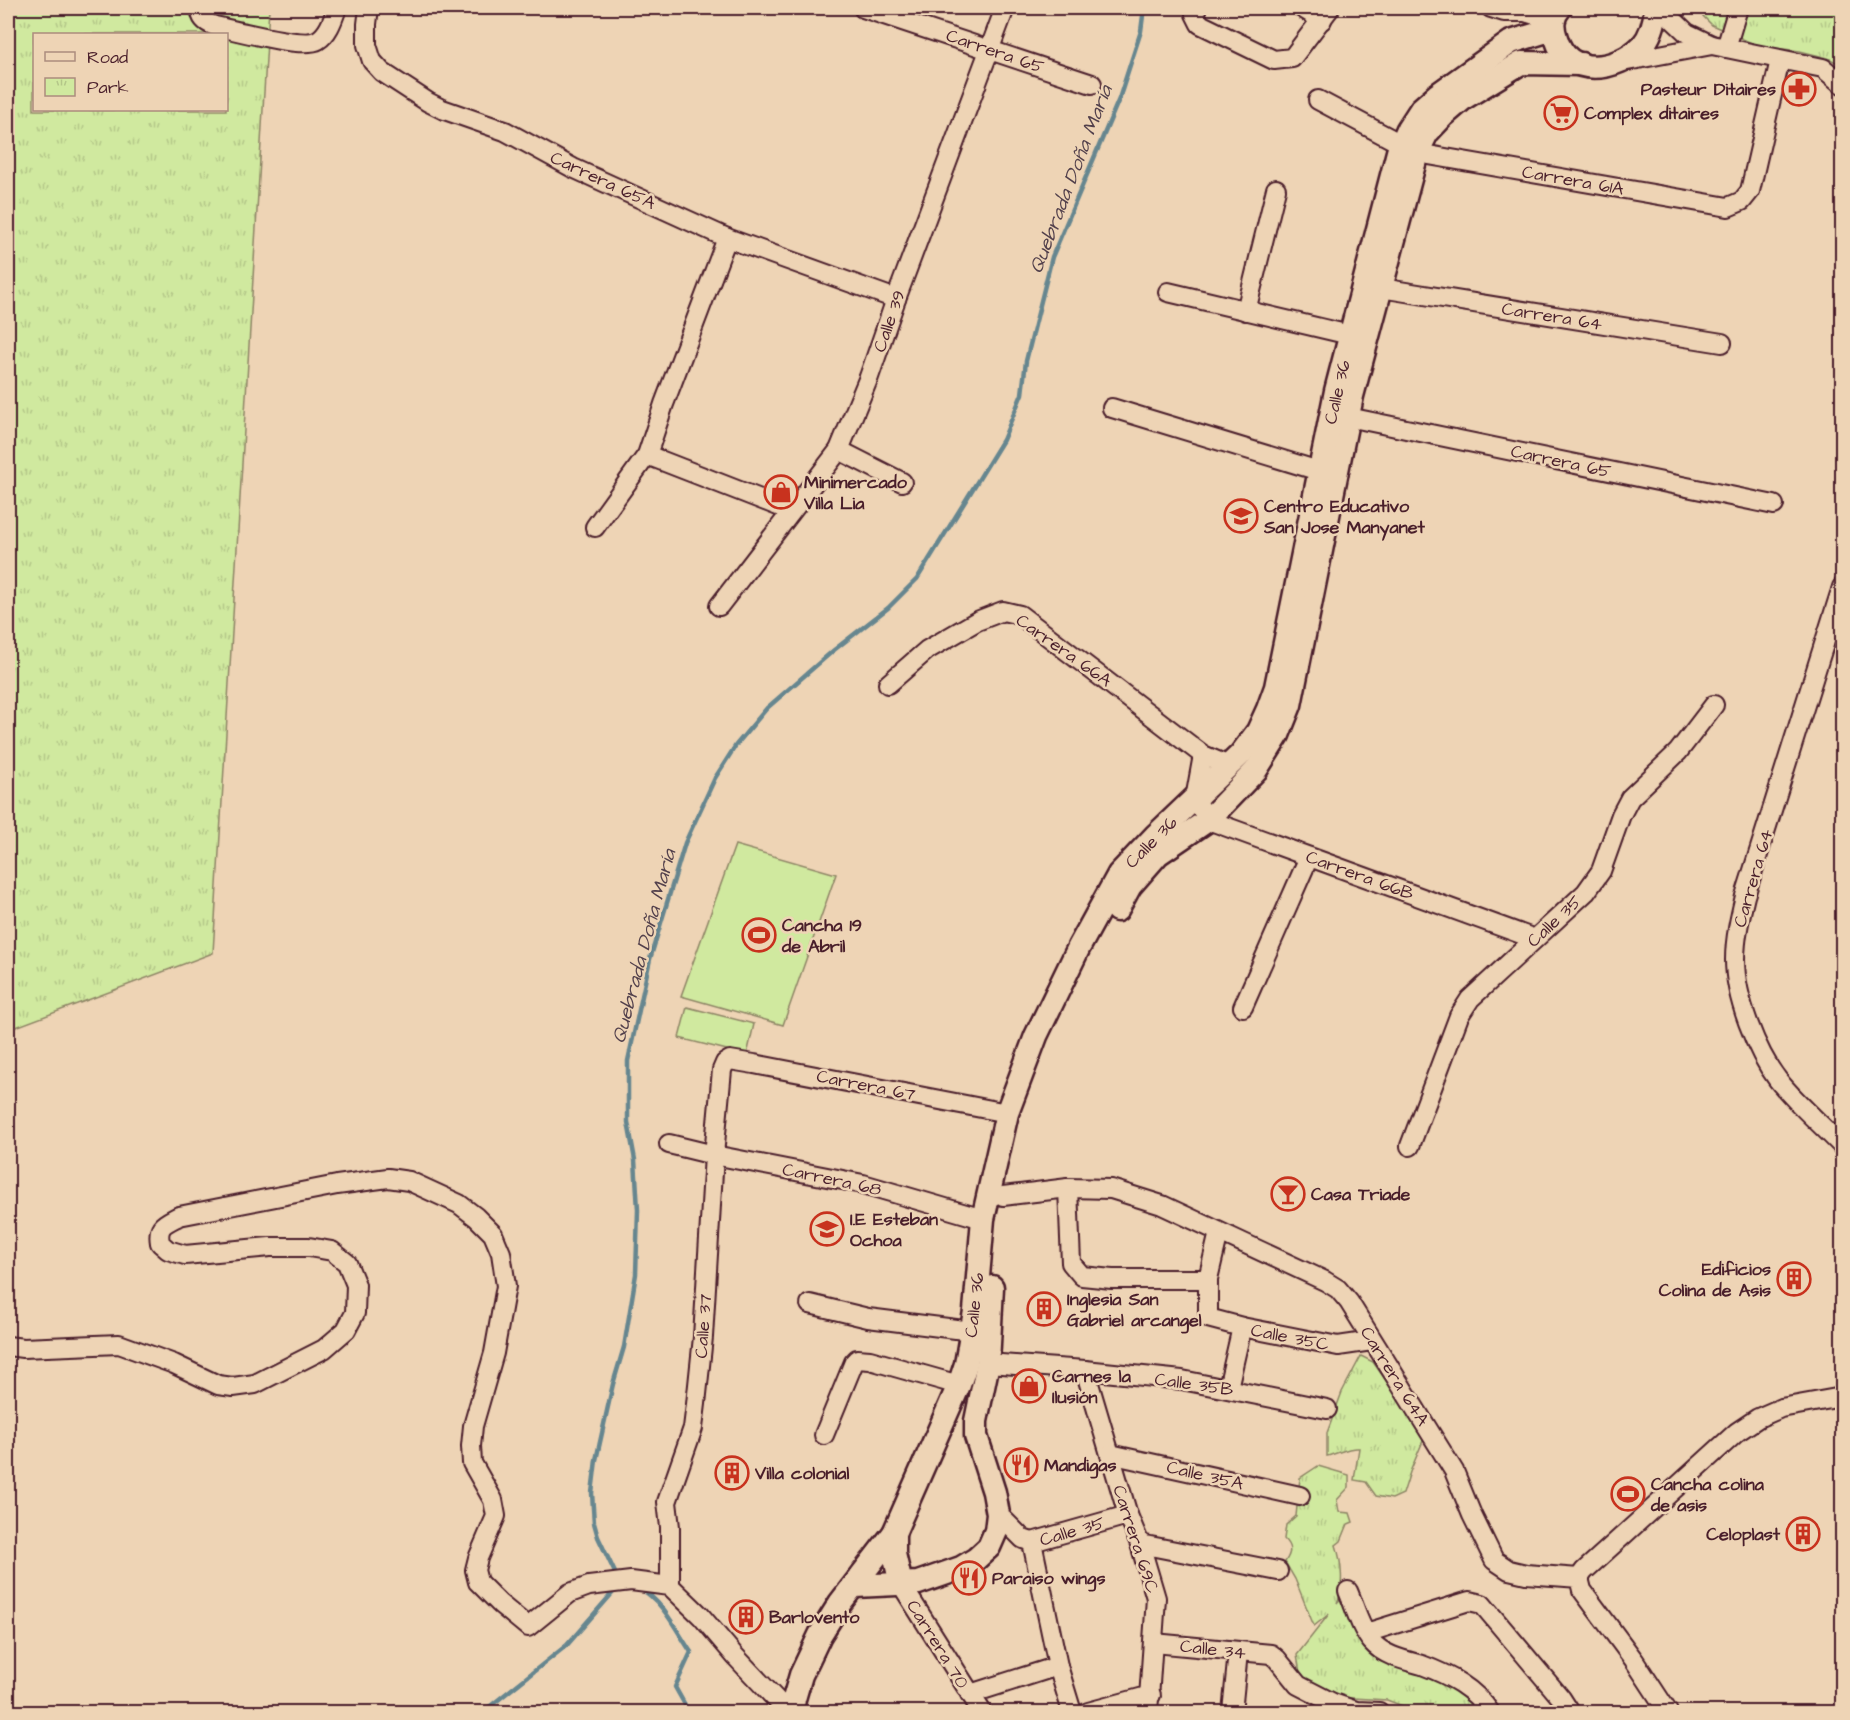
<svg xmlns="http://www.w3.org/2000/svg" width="1850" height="1720" font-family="'Architects Daughter',sans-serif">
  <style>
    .park { fill: url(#park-tufts); stroke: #8d8465; stroke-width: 1.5; fill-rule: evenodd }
    .pitch { fill: #d0e99f; stroke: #8d8465; stroke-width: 1.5 }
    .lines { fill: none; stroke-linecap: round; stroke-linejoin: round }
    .stream { stroke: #66868f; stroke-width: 4.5 }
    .minor-casing { stroke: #4a1f2b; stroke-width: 22 }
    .major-casing { stroke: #4a1f2b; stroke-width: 27 }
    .minor { stroke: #eed4b5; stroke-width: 18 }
    .major { stroke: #eed4b5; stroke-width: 22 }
    .labels { text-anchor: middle; stroke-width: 5; stroke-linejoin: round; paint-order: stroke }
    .street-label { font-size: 18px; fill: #4a1f2b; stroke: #eed4b5 }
    .poi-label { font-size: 18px; font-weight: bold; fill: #4a1f2b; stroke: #eed4b5; text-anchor: start }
    .water-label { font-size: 20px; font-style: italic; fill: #53414c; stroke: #eed4b5 }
  </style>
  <defs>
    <pattern id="park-tufts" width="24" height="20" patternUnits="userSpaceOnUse" patternTransform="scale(1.5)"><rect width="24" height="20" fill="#d0e99f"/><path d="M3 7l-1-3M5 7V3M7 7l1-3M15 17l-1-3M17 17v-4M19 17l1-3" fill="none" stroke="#b4c789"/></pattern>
  </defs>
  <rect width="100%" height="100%" fill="#eed4b5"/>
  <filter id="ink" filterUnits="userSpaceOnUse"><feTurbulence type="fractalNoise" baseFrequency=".0167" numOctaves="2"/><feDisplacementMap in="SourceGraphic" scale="12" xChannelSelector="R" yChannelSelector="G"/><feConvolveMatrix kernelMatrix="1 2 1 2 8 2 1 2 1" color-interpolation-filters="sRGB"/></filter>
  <g filter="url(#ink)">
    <!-- park -->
    <g class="park">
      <path d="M8,8H269L213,953L8,1030ZM34,34H226V110H34Z"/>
      <path d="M1695,8H1842V65L1828,58L1800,51L1758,46L1712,25Z"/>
      <path d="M1361,1356L1373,1362L1425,1436L1410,1472L1403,1494L1392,1499L1376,1496L1366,1482L1354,1480L1359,1448C1348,1447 1339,1453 1327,1456V1433L1342,1392Z"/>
      <path d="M1318,1466L1349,1475V1487L1337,1500L1339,1512L1350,1513L1353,1522L1348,1524L1341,1541L1336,1545C1342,1563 1344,1587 1337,1603L1344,1594L1363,1636L1452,1682L1487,1712H1418L1387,1700L1336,1697L1301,1679L1297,1655L1329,1614L1314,1626L1295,1579L1285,1562C1291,1553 1292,1547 1284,1539L1286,1525L1296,1516L1300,1478Z"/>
    </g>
    <!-- pitch -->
    <g class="pitch">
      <path d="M735,845L836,874L783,1025L681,996Z"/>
      <path d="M687,1007L754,1024L747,1055L679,1038Z"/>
    </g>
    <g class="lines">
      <!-- stream -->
      <g class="stream">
        <path d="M618,1579L598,1537L594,1523L592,1493L596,1460L613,1384L624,1347L636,1274L638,1210L635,1160L628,1122V1061L650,959L685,843L715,778L736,745L767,708L834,650L888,608L917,579L1003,440L1022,394L1026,361L1052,257L1119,99L1141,31L1144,8"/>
        <path d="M641,1590C661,1598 679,1635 691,1652L675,1687L689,1712"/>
        <path d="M483,1712L567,1645L616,1589"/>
      </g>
      <!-- minor casing -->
      <g class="minor-casing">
        <g id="minor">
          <path d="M201,8C200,18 206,23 215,26C235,30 303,49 318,40C329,33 333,19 337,8"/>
          <path d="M369,8L367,24V45L372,61L382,72L428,102L442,109L505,131L573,168L727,238L896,299"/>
          <path d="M863,8L1092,84"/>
          <path d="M1195,8V14L1200,24L1274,60L1292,58L1330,8"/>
          <path d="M1302,8L1322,20"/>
          <path d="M1491,8L1504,12H1525L1554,21"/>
          <path d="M1663,8L1669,16L1687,33L1712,45L1823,68L1842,84"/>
          <path d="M1726,48L1738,8"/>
          <path d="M1622,62L1712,45"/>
          <path d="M1318,100L1401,144"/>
          <path d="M1417,153L1728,207L1742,201L1750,191L1780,60"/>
          <path d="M1381,288L1722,343"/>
          <path d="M1168,292L1350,335"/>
          <path d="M1246,311L1276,189"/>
          <path d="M1112,408L1319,471"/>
          <path d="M1348,417L1774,505"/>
          <path d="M839,450L902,482"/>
          <path d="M647,455L791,511"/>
          <path d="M595,527L647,455L664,404L727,238"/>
          <path d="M1842,587L1745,896C1740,917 1735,938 1735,960C1735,997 1756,1051 1778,1080C1797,1104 1821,1124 1842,1146"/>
          <path d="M719,606L839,450L869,377L896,299L1005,8"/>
          <path d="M888,684L927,650L977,621L1003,611L1020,615L1203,755L1229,766"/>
          <path d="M1203,755L1195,799L1208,820L1535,939"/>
          <path d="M1243,1007L1309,857"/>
          <path d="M669,1144L714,1155L863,1184L983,1219"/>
          <path d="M1410,1146L1459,1016L1470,999L1586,892L1601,871L1621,815L1630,798L1678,752L1714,705"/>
          <path d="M1068,1188L1071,1263L1082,1276L1112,1279H1208"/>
          <path d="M1003,1196L1068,1188L1111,1189L1162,1205L1325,1281L1338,1289L1349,1302L1454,1471L1472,1515L1494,1560L1509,1570L1526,1574L1579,1578L1582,1590L1634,1660L1668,1712"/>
          <path d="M1219,1232L1208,1279V1318L1242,1327L1338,1346L1372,1341"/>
          <path d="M810,1304L868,1318L972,1331"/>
          <path d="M8,1346L23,1348L119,1344L174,1364L218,1385L233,1387L255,1384L324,1349L346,1330L355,1313L356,1285L347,1263L332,1251L309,1247H270L185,1255L168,1250L160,1243C157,1225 164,1224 179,1216L337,1185L388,1178L409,1181L459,1204L476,1217L493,1234L501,1253L506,1286L494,1353L473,1426L471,1446L472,1463L493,1500L496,1516L478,1558L475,1570L478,1582L500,1604L528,1627L570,1593L589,1586L631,1581L670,1586L701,1616L735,1656L788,1712"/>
          <path d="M988,1363L1085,1370L1182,1380L1327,1409"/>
          <path d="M1085,1370L1128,1515L1140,1544L1156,1598L1148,1712"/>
          <path d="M1228,1388L1242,1327"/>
          <path d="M824,1435L854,1362L857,1359L870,1360L959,1385"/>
          <path d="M1110,1454L1300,1496"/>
          <path d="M998,1514L1023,1539L1032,1542L1128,1515"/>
          <path d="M1032,1542L1058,1666L1072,1712"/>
          <path d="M1140,1544L1278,1571"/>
          <path d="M1579,1578L1584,1571L1737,1432L1758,1418L1781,1408L1842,1397"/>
          <path d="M901,1584L982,1712"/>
          <path d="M670,1586V1527L667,1502L693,1428L696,1404L703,1337L714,1155L722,1070L725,1063L730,1060L754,1064L1007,1113"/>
          <path d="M1348,1591C1355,1607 1360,1628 1372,1642C1384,1656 1404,1660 1422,1665C1449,1675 1474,1688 1490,1712"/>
          <path d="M1366,1633L1469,1601L1482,1604L1561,1698L1570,1712"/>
          <path d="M1154,1643L1271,1654L1277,1659L1298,1685L1333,1703L1356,1711L1379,1712"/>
          <path d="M970,1694L1058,1666"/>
          <path d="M1088,1712L1151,1695"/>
          <path d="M1232,1712L1238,1652"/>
        </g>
      </g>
      <!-- major casing -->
      <g class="major-casing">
        <g id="major">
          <path d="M1560,8C1552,17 1552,26 1556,38C1568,79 1617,71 1642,46C1651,36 1655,20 1656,8"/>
          <path d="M1117,910L1130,886L1158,854L1208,820L1256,770L1278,735L1290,705L1352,396L1417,153L1427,133L1443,116L1464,98L1521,63L1581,64"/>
          <path d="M894,1533V1554L901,1584"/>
          <path d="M855,1586L918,1583L961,1568L976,1559L989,1547L996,1531L998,1514L994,1492L976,1436V1421L988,1363L992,1287"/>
          <path d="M792,1712L794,1699L801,1675L820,1635L840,1603L894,1533L959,1385L966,1364L975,1311L983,1219L1007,1113L1036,1036L1079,947L1119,874L1155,836L1240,755L1258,731L1268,709L1276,687L1336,391L1398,152L1408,129L1421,109L1437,95L1511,42L1553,29"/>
        </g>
      </g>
      <!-- minor -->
      <use href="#minor" class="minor"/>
      <!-- major -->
      <use href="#major" class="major"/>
    </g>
  </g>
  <!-- icons -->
  <defs>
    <g id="pharmacy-ring" transform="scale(1.725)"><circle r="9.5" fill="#eed4b5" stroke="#c8321e" stroke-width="1.5"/><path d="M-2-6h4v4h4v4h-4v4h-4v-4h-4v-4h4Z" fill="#c8321e"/></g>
    <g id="supermarket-ring" transform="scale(1.725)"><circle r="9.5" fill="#eed4b5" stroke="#c8321e" stroke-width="1.5"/><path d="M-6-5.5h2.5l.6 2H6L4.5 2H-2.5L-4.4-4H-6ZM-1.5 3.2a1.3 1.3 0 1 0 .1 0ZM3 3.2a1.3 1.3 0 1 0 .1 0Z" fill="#c8321e"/></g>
    <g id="shop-ring" transform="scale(1.725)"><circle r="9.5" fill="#eed4b5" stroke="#c8321e" stroke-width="1.5"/><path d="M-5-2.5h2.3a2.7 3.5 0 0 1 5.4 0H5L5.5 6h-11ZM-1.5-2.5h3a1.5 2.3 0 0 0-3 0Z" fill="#c8321e"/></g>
    <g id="school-ring" transform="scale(1.725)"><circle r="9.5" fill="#eed4b5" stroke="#c8321e" stroke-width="1.5"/><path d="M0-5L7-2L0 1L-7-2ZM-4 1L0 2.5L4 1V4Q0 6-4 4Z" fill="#c8321e"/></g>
    <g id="stadium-ring" transform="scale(1.725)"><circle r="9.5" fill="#eed4b5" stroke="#c8321e" stroke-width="1.5"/><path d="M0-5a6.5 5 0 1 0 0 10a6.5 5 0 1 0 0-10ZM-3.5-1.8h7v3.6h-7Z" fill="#c8321e"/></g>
    <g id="bar-ring" transform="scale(1.725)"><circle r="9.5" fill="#eed4b5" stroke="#c8321e" stroke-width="1.5"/><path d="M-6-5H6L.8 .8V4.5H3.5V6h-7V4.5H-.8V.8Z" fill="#c8321e"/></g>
    <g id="building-ring" transform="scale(1.725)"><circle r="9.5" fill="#eed4b5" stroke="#c8321e" stroke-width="1.5"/><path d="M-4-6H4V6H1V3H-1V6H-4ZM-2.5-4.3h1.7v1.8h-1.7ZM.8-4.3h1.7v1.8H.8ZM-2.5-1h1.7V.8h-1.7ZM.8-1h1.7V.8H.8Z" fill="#c8321e"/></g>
    <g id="restaurant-ring" transform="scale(1.725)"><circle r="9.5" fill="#eed4b5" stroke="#c8321e" stroke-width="1.5"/><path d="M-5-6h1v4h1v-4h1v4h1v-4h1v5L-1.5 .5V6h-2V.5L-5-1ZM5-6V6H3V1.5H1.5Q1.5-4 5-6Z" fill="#c8321e"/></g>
  </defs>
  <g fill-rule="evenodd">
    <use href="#pharmacy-ring" x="1799" y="89"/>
    <use href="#supermarket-ring" x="1561" y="113"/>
    <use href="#shop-ring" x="781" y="492"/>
    <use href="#school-ring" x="1241" y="516"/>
    <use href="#stadium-ring" x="759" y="935"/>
    <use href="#bar-ring" x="1288" y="1194"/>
    <use href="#school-ring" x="827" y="1229"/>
    <use href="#building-ring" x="1794" y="1279"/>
    <use href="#building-ring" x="1044" y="1309"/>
    <use href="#shop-ring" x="1029" y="1386"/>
    <use href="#restaurant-ring" x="1021" y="1465"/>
    <use href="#building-ring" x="732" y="1473"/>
    <use href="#stadium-ring" x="1628" y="1494"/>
    <use href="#building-ring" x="1803" y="1534"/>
    <use href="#restaurant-ring" x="969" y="1578"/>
    <use href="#building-ring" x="746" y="1617"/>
  </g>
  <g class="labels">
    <!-- street labels -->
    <g class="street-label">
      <text transform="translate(995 51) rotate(19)" y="6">Carrera 65</text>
      <text transform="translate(603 180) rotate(25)" y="6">Carrera 65A</text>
      <text transform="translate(1573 180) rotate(10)" y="6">Carrera 61A</text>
      <text transform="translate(1552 316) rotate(9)" y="6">Carrera 64</text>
      <text transform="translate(889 321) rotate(-71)" y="6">Calle 39</text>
      <text transform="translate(1337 392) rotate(-77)" y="6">Calle 36</text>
      <text transform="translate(1561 461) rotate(12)" y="6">Carrera 65</text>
      <text transform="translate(1064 650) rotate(35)" y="6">Carrera 66A</text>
      <text transform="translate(1151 842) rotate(-45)" y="6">Calle 36</text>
      <text transform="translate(1360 875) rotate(20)" y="6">Carrera 66B</text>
      <text transform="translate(1753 878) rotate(-74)" y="6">Carrera 64</text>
      <text transform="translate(1554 921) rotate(-43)" y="6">Calle 35</text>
      <text transform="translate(866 1085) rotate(11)" y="6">Carrera 67</text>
      <text transform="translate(832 1179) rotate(12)" y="6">Carrera 68</text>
      <text transform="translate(974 1305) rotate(-84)" y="6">Calle 36</text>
      <text transform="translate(703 1326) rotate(-86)" y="6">Calle 37</text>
      <text transform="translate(1290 1337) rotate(11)" y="6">Calle 35C</text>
      <text transform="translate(1395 1376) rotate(58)" y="6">Carrera 64A</text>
      <text transform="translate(1194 1384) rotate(8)" y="6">Calle 35B</text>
      <text transform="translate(1205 1475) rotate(13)" y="6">Calle 35A</text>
      <text transform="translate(1072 1531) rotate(-16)" y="6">Calle 35</text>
      <text transform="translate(1136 1539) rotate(72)" y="6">Carrera 69C</text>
      <text transform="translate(938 1644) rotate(58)" y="6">Carrera 70</text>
      <text transform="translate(1213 1649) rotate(6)" y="6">Calle 34</text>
    </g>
    <!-- poi labels -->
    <g class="poi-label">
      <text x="1776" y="95" text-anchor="end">Pasteur Ditaires</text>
      <text x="1584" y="119">Complex ditaires</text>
      <text x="804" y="488">Minimercado<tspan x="804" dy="21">Villa Lia</tspan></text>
      <text x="1264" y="512">Centro Educativo<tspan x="1264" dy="21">San Jose Manyanet</tspan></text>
      <text x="782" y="931">Cancha 19<tspan x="782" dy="21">de Abril</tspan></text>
      <text x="1311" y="1200">Casa Triade</text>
      <text x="850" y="1225">I.E Esteban<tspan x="850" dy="21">Ochoa</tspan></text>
      <text x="1771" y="1275" text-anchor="end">Edificios<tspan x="1771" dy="21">Colina de Asis</tspan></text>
      <text x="1067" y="1305">Inglesia San<tspan x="1067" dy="21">Gabriel arcangel</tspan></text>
      <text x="1052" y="1382">Carnes la<tspan x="1052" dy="21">Ilusión</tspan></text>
      <text x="1044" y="1471">Mandigas</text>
      <text x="755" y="1479">Villa colonial</text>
      <text x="1651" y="1490">Cancha colina<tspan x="1651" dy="21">de asis</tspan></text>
      <text x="1780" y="1540" text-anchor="end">Celoplast</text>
      <text x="992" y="1584">Paraiso wings</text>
      <text x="769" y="1623">Barlovento</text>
    </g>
    <!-- water labels -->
    <g class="water-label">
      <text transform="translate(1070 179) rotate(-69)" y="7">Quebrada Doña María</text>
      <text transform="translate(643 946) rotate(-75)" y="7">Quebrada Doña María</text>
    </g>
  </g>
  <!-- margin -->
  <rect width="1850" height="1720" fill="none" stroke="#eed4b5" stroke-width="30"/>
  <rect x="15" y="15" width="1820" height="1690" fill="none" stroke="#4a1f2b" stroke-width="2" filter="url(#ink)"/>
  <!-- legend -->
  <rect x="33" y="33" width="195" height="78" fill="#eed4b5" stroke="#ac8c7e" stroke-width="1.5"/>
  <rect x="45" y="52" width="30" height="9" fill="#eed4b5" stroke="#ac8c7e" stroke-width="1.5"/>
  <text x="87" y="63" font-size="18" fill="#4a1f2b">Road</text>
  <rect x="45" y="78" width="30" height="18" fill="url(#park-tufts)" stroke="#ac8c7e" stroke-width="1.5"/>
  <text x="87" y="93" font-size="18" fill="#4a1f2b">Park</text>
</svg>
